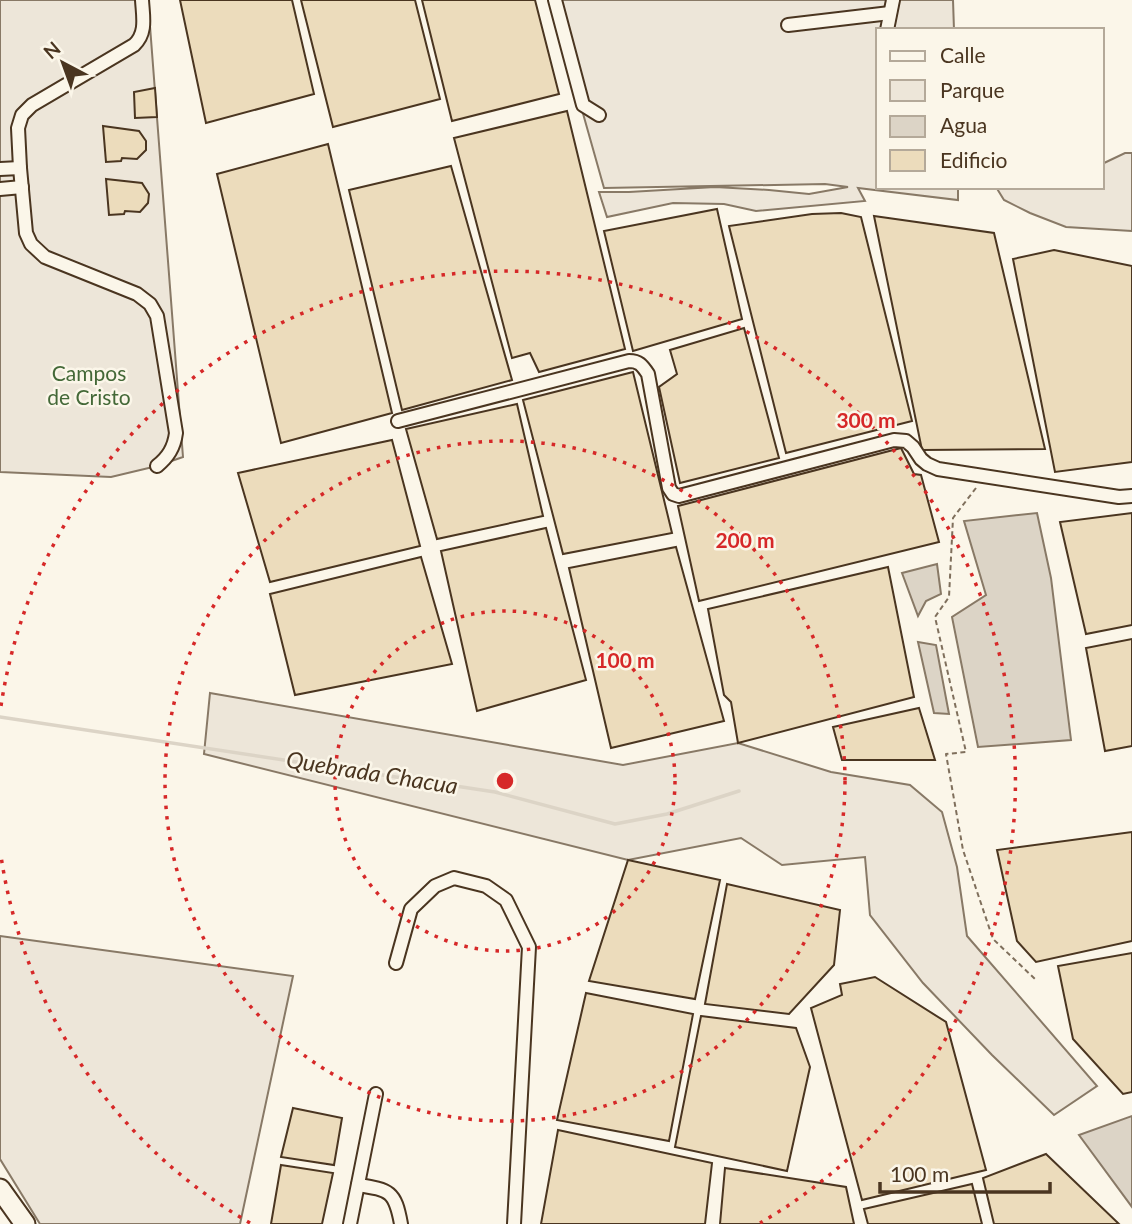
<svg xmlns="http://www.w3.org/2000/svg" width="1132" height="1224" font-family="Lato,sans-serif">
  <style>
    .green { fill: #ede6d9; stroke: #887966; stroke-width: 2 }
    .water { fill: #dcd4c6; stroke: #887966; stroke-width: 2 }
    .lines { fill: none; stroke-linecap: round; stroke-linejoin: round }
    .stream { stroke: #dcd4c6; stroke-width: 3.5 }
    .building { fill: #ecdcbc; stroke: #4a3520; stroke-width: 2 }
    .minor-casing { stroke: #4a3520; stroke-width: 16 }
    .highway-casing { stroke: #4a3520; stroke-width: 23 }
    .path { stroke: #7f6f5c; stroke-width: 2; stroke-dasharray: 5 3.5; stroke-linecap: butt }
    .minor { stroke: #fbf6e9; stroke-width: 12 }
    .highway { stroke: #fbf6e9; stroke-width: 19 }
    .ring { fill: none; stroke: #d62828; stroke-width: 3.5; stroke-dasharray: 3.5 7 }
    .labels { text-anchor: middle; stroke-width: 5; stroke-linejoin: round; paint-order: stroke }
    .park-label { font-size: 21px; fill: #436837; stroke: #fbf6e9 }
    .water-label { font-size: 23px; font-style: italic; fill: #4a3520; stroke: #fbf6e9 }
    .centre { fill: #d62828; stroke: #fbf6e9; stroke-width: 3.5 }
    .ring-label { font-size: 21px; text-anchor: middle; font-weight: bold; fill: #d62828; stroke: #fbf6e9; stroke-width: 5; stroke-linejoin: round; paint-order: stroke }
  </style>
  <rect width="100%" height="100%" fill="#fbf6e9"/>
  <!-- green -->
  <g class="green">
    <path d="M0,0H148L183,457L157,466L111,477L0,472Z"/>
    <path d="M551,0H953L954,30H878V187H958V200L858,188L865,201L756,211L724,204L673,203L607,217L599,192H629L715,187L769,190L809,194L848,187L825,184L604,188Z"/>
    <path d="M1125,153H1132V231L1066,227L1030,213L1004,200L996,187H1102V164Z"/>
    <path d="M210,693L623,765L738,743L831,772L910,785L942,812L957,867L967,936L1097,1086L1054,1115L992,1055L923,983L870,915L865,857L782,865L741,838L628,860L204,754Z"/>
    <path d="M0,936L293,976L240,1224H40L0,1159Z"/>
  </g>
  <!-- water -->
  <g class="water">
    <path d="M1037,513L1051,578L1071,740L978,747L952,617L986,595L964,521Z"/>
    <path d="M937,564L941,594L926,601L918,616L902,573Z"/>
    <path d="M918,642L936,645L949,714L934,713Z"/>
    <path d="M1132,1116V1207L1079,1135Z"/>
  </g>
  <g class="lines">
    <!-- stream -->
    <path class="stream" d="M0,717L495,792L615,824L667,814L739,791"/>
  </g>
  <!-- building -->
  <g class="building">
    <path d="M180,0H292L314,94L206,123Z"/>
    <path d="M301,0H415L440,99L333,127Z"/>
    <path d="M422,0H535L559,94L452,121Z"/>
    <path d="M155,88L157,117L135,118L134,92Z"/>
    <path d="M567,111L625,349L539,372L530,353L512,358L454,138Z"/>
    <path d="M103,126L139,131L146,141V150L137,159L122,158L121,161L106,162Z"/>
    <path d="M328,144L392,413L281,443L217,174Z"/>
    <path d="M451,166L512,380L402,410L349,190Z"/>
    <path d="M106,179L142,183L149,194L148,203L140,212L125,211L124,214L109,215Z"/>
    <path d="M717,209L742,319L633,351L604,231Z"/>
    <path d="M841,213L861,217L912,421L786,453L729,226L812,214Z"/>
    <path d="M874,216L994,233L1045,449L922,450Z"/>
    <path d="M1054,250L1132,266V462L1055,472L1013,259Z"/>
    <path d="M744,328L779,458L680,483L659,387L677,374L670,350Z"/>
    <path d="M633,372L672,533L563,554L523,400Z"/>
    <path d="M517,404L543,516L437,539L406,429Z"/>
    <path d="M392,440L420,546L270,582L238,473Z"/>
    <path d="M901,448L914,474L921,475L939,542L699,601L678,506Z"/>
    <path d="M1132,513V625L1086,634L1060,522Z"/>
    <path d="M546,528L586,680L477,711L441,551Z"/>
    <path d="M676,547L724,721L611,748L569,568Z"/>
    <path d="M421,557L452,664L295,695L270,594Z"/>
    <path d="M888,567L914,697L738,743L731,702L724,695L708,609Z"/>
    <path d="M1132,639V746L1105,751L1086,648Z"/>
    <path d="M919,708L935,760H842L833,727Z"/>
    <path d="M1132,832V941L1036,962L1017,941L997,850Z"/>
    <path d="M628,860L720,880L695,999L589,981Z"/>
    <path d="M727,884L840,910L834,965L789,1014L705,1004Z"/>
    <path d="M1132,953V1092L1123,1094L1073,1039L1058,966Z"/>
    <path d="M875,977L946,1022L986,1170L862,1200L811,1008L842,995L840,984Z"/>
    <path d="M586,993L693,1014L669,1141L557,1120Z"/>
    <path d="M701,1016L796,1028L810,1067L787,1171L675,1147Z"/>
    <path d="M293,1108L342,1118L334,1165L281,1157Z"/>
    <path d="M558,1130L712,1163L705,1224H541Z"/>
    <path d="M1046,1154L1119,1224H994L983,1178Z"/>
    <path d="M281,1165L333,1173L322,1224H271Z"/>
    <path d="M725,1168L846,1187L854,1224H720Z"/>
    <path d="M972,1184L982,1224H868L864,1209Z"/>
  </g>
  <g class="lines">
    <!-- minor casing -->
    <g class="minor-casing">
      <g id="minor">
        <path d="M142,0C143,17 147,33 134,45L32,105L22,115L18,128L20,168L26,233L31,244L45,257L137,294L150,304L157,316L176,433C174,448 168,457 157,466"/>
        <path d="M555,0L583,105L599,115"/>
        <path d="M788,25L890,13"/>
        <path d="M887,30L893,0"/>
        <path d="M0,169L20,168"/>
        <path d="M0,189L22,187"/>
        <path d="M398,421L629,361C639,361 642,365 648,374L669,488L673,494L679,496L894,440L906,441L913,447L921,459L927,464L938,469L1119,497L1132,496"/>
        <path d="M396,963L411,909L435,886L454,878L486,886L506,900L529,947L514,1224"/>
        <path d="M358,1185C390,1190 395,1191 401,1224"/>
        <path d="M350,1224L376,1094"/>
      </g>
    </g>
    <!-- highway casing -->
    <g class="highway-casing">
      <path id="highway" d="M0,1189L25,1224"/>
    </g>
    <!-- path -->
    <path class="path" d="M976,488L953,518L949,597L935,617L966,752L946,754L963,850L993,939L1035,979"/>
    <!-- minor -->
    <use href="#minor" class="minor"/>
    <!-- highway -->
    <use href="#highway" class="highway"/>
  </g>
  <!-- distance rings -->
  <g class="ring">
    <circle cx="505" cy="781" r="170"/>
    <circle cx="505" cy="781" r="340"/>
    <path d="M250 1223A510 510 0 0 1 1 856M1 706A510 510 0 1 1 760 1223"/>
  </g>
  <g class="labels">
    <!-- park labels -->
    <g class="park-label">
      <text x="89" y="381">Campos<tspan x="89" dy="24">de Cristo</tspan></text>
    </g>
    <!-- water labels -->
    <g class="water-label">
      <text transform="translate(372 773) rotate(9)" y="8">Quebrada Chacua</text>
    </g>
  </g>
  <circle cx="505" cy="781" r="10" class="centre"/>
  <g class="ring-label">
    <text x="866" y="428">300 m</text>
    <text x="745" y="548">200 m</text>
    <text x="625" y="668">100 m</text>
  </g>
  <!-- legend -->
  <rect x="876" y="28" width="228" height="161" fill="#fbf6e9" stroke="#b4a999" stroke-width="2"/>
  <rect x="890" y="51" width="35" height="10" fill="#fbf6e9" stroke="#b4a999" stroke-width="2"/>
  <text x="940" y="63" font-size="21" fill="#4a3520">Calle</text>
  <rect x="890" y="80" width="35" height="21" fill="#ede6d9" stroke="#b4a999" stroke-width="2"/>
  <text x="940" y="98" font-size="21" fill="#4a3520">Parque</text>
  <rect x="890" y="116" width="35" height="21" fill="#dcd4c6" stroke="#b4a999" stroke-width="2"/>
  <text x="940" y="133" font-size="21" fill="#4a3520">Agua</text>
  <rect x="890" y="150" width="35" height="21" fill="#ecdcbc" stroke="#b4a999" stroke-width="2"/>
  <text x="940" y="168" font-size="21" fill="#4a3520">Edificio</text>
  <!-- north arrow -->
  <g transform="translate(63 63) rotate(319)" stroke="#fbf6e9" stroke-width="5" paint-order="stroke">
  <path d="M0-5L12 26L0 18L-12 26Z" fill="#4a3520"/>
  <text y="-10" font-size="19" font-weight="bold" text-anchor="middle" fill="#4a3520">N</text>
  </g>
  <!-- scale -->
  <path d="M880 1182v10h170v-10" fill="none" stroke="#4a3520" stroke-width="3.5"/>
  <text x="890" y="1182" font-size="21" fill="#4a3520" stroke="#fbf6e9" stroke-width="5" paint-order="stroke">100 m</text>
</svg>
